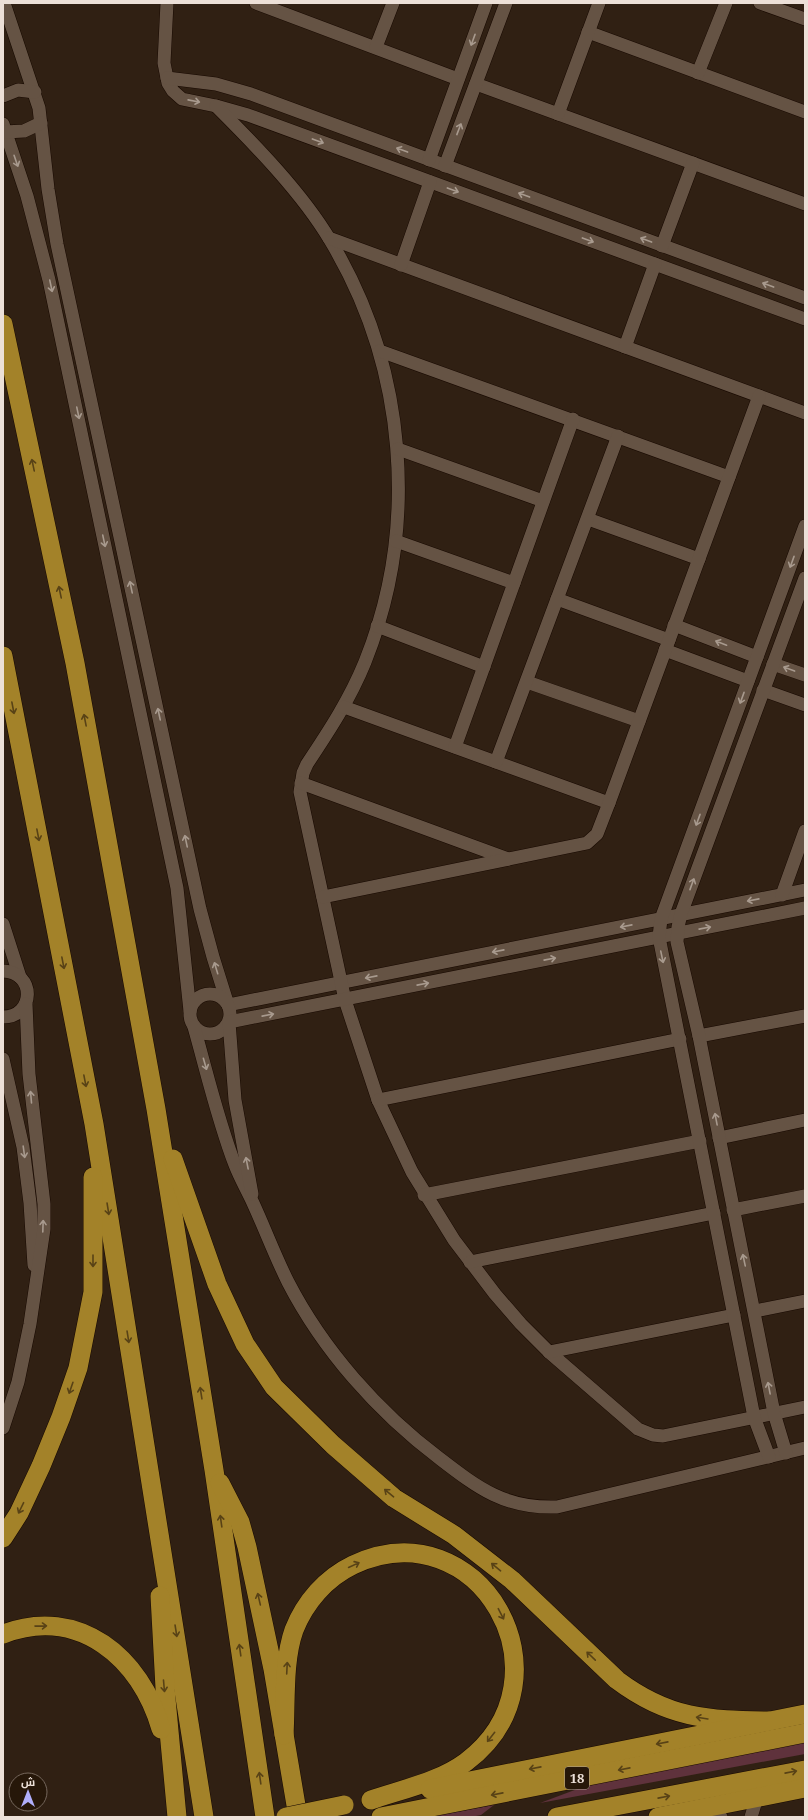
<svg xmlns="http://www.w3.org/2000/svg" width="808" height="1820" font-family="'Noto Serif',Cairo,serif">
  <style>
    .green { fill: #5f323c }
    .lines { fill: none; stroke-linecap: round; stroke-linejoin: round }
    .minor-casing { stroke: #180901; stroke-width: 14 }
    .highway-casing { stroke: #180901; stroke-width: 20 }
    .minor { stroke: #655344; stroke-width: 13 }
    .highway { stroke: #a38229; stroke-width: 19 }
    .highway-bridge-casing { stroke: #180901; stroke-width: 20; stroke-linecap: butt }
    .highway-bridge { stroke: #a38229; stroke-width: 19 }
    .oneway { stroke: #a89a8e }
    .oneway2 { stroke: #584216 }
    .labels { text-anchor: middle; stroke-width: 3; stroke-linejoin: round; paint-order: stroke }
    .shield { fill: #261709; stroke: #b1a49a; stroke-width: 1 }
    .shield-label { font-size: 13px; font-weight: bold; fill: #ece0d8 }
  </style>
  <rect width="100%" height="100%" fill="#302013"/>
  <!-- green -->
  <g class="green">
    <path d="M805,1742V1754L540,1803L580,1788L622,1777Z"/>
    <path d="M494,1805L481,1815L471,1817H429Z"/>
  </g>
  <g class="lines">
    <!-- minor casing -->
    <g class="minor-casing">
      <g id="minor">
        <path d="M4,3L39,108L48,189L57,244L200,909L213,957L228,1005L805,890"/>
        <path d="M167,3L164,63L168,83L173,91L182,99L216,106L248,115L805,319"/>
        <path d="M256,3L458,79"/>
        <path d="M760,3L805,19"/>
        <path d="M588,32L805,112"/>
        <path d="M376,47L393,3"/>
        <path d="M698,73L726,3"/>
        <path d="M167,78L216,84L251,94L805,298"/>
        <path d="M476,84L805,204"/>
        <path d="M3,96L18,90L35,92"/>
        <path d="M216,106C255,145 302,193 330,240C406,366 420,525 365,662C350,699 329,731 307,764L303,773L300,792L345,1000L378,1100L412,1172L454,1240L495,1294L521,1324L549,1352L638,1429L653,1435L663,1436L805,1407"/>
        <path d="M558,114L599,3"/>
        <path d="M3,124L27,196L49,280L177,888L190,1011"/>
        <path d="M5,132L24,131L41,123"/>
        <path d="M429,160L486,3"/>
        <path d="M445,166L506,3"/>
        <path d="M329,238L805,413"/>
        <path d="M662,246L693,163"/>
        <path d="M401,265L430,182"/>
        <path d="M625,347L655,264"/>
        <path d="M380,351L729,477"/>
        <path d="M398,449L543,501"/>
        <path d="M588,519L699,559"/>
        <path d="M396,541L514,583"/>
        <path d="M557,599L669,640"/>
        <path d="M674,625L757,657"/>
        <path d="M377,626L484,667"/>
        <path d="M665,650L748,681"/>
        <path d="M773,664L805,675"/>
        <path d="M527,682L639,721"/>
        <path d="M763,690L805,705"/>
        <path d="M344,707L609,803"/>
        <path d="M455,747L573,419"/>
        <path d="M496,762L618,436"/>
        <path d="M301,783L508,859"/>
        <path d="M782,895L805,831"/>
        <path d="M323,897L587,843L597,834L609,803L759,396"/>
        <path d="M3,924L20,977"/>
        <path d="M3,971C36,972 35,1017 3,1017"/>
        <circle cx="210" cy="1014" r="20"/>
        <path d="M194,1027C207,1073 218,1121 235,1165C240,1178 247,1190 253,1203C265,1229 275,1256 288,1282C323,1350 378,1412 439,1458C478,1488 505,1509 557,1507L805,1448"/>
        <path d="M699,1036L805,1016"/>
        <path d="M3,1059L23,1147L30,1203L34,1265"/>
        <path d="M378,1100L680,1039"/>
        <path d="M719,1138L805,1120"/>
        <path d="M252,1194L235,1100L229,1022L805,908"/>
        <path d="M424,1195L700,1141"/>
        <path d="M733,1210L805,1196"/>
        <path d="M470,1262L714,1213"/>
        <path d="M755,1311L805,1301"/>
        <path d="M549,1352L734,1315"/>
        <path d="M3,1428L18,1382L30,1324L44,1229V1204L29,1074L26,1004"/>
        <path d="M786,1453L774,1413L699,1036L677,942L678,927L681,914L805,578"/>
        <path d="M769,1457L754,1417L659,937L661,919L805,526"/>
        <path d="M711,1806L721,1817"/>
        <path d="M751,1817L755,1804L760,1797"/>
      </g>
    </g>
    <!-- highway casing -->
    <g class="highway-casing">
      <g id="highway">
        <path d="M3,324L75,663L156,1109L214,1470L265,1817"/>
        <path d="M3,656L94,1124L204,1817"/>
        <path d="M173,1159L217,1284L245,1344L274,1387L333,1445L394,1498L454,1535L512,1580L617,1680C669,1719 707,1720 769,1721"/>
        <path d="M220,1483L240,1522L247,1547L273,1669L298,1817"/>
        <path d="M3,1538L19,1513L41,1466L61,1417L78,1368L93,1292V1177"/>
        <path d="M160,1596L165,1688L177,1817"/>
        <path d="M3,1634C79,1605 141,1658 161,1729"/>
        <path d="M284,1735C286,1702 283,1661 294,1630C305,1602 326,1578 353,1565C479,1506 577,1678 466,1762C439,1782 403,1789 371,1800"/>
        <path d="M430,1789L805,1714"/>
        <path d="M381,1817L805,1733"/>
        <path d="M557,1817L805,1770"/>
        <path d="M658,1817L805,1788"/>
      </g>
    </g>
    <!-- minor -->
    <use href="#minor" class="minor"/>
    <!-- highway -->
    <use href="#highway" class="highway"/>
    <!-- highway-bridge casing -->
    <g class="highway-bridge-casing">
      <path id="highway-bridge" d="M286,1817L344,1805"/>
    </g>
    <!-- highway-bridge -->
    <use href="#highway-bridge" class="highway-bridge"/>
  </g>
  <!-- one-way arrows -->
  <defs><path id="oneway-shaft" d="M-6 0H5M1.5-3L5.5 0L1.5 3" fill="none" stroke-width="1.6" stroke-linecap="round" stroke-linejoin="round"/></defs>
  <g class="oneway">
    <use href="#oneway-shaft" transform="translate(473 40) rotate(110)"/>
    <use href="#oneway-shaft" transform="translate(194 101) rotate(11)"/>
    <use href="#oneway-shaft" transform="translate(459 129) rotate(-69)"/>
    <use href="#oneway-shaft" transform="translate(318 141) rotate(20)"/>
    <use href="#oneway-shaft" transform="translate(402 150) rotate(-160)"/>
    <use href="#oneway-shaft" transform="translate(16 161) rotate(71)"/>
    <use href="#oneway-shaft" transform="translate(453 190) rotate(20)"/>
    <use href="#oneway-shaft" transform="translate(524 195) rotate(-160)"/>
    <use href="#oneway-shaft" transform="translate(588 240) rotate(20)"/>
    <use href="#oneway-shaft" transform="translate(646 240) rotate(-160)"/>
    <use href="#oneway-shaft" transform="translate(768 285) rotate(-160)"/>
    <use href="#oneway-shaft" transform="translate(51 286) rotate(78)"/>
    <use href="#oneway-shaft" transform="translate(78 413) rotate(78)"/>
    <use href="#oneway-shaft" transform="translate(104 541) rotate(78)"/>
    <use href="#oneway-shaft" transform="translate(792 562) rotate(110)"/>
    <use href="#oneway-shaft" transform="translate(131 587) rotate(-102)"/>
    <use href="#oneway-shaft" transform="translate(721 643) rotate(-159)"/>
    <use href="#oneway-shaft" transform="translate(789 669) rotate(-160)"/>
    <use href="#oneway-shaft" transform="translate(742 698) rotate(110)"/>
    <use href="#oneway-shaft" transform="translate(159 714) rotate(-102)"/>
    <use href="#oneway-shaft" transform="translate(698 820) rotate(110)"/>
    <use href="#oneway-shaft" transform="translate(186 841) rotate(-102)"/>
    <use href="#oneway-shaft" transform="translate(692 884) rotate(-70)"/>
    <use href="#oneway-shaft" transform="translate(753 900) rotate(169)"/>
    <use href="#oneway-shaft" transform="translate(626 926) rotate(169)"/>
    <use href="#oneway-shaft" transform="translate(705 928) rotate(-11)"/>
    <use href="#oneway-shaft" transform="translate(498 951) rotate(169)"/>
    <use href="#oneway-shaft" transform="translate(662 957) rotate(78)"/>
    <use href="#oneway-shaft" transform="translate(550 959) rotate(-11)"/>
    <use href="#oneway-shaft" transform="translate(216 968) rotate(-107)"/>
    <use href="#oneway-shaft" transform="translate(371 977) rotate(169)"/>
    <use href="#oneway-shaft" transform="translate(423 984) rotate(-11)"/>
    <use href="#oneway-shaft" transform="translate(268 1015) rotate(-11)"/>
    <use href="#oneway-shaft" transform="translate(205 1064) rotate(74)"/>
    <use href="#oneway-shaft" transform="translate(31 1097) rotate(-95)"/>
    <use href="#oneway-shaft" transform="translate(716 1119) rotate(-101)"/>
    <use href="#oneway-shaft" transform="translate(24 1152) rotate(82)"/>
    <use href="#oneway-shaft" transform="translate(247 1163) rotate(-101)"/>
    <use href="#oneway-shaft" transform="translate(43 1226) rotate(-88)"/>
    <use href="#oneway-shaft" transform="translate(744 1260) rotate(-102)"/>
    <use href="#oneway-shaft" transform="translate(769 1388) rotate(-101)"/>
  </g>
  <g class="oneway2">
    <use href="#oneway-shaft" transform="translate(33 465) rotate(-102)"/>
    <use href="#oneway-shaft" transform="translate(60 592) rotate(-102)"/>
    <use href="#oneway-shaft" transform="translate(13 708) rotate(79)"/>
    <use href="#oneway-shaft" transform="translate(85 720) rotate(-101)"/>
    <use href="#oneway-shaft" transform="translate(38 835) rotate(79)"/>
    <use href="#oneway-shaft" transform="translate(63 963) rotate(79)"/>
    <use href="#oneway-shaft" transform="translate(85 1081) rotate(79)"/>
    <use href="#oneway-shaft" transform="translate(108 1209) rotate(81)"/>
    <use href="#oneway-shaft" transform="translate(93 1261) rotate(90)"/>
    <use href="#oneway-shaft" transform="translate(128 1337) rotate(81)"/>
    <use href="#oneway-shaft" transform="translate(71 1388) rotate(109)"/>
    <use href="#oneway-shaft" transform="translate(201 1393) rotate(-99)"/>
    <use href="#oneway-shaft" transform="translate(389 1493) rotate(-140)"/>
    <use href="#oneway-shaft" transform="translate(21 1508) rotate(116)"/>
    <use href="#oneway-shaft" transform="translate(221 1521) rotate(-98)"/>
    <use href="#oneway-shaft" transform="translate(354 1565) rotate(-25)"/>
    <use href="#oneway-shaft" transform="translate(496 1567) rotate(-140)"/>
    <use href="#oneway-shaft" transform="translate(259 1599) rotate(-103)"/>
    <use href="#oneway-shaft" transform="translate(501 1614) rotate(63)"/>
    <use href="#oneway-shaft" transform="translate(41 1626) rotate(-1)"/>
    <use href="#oneway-shaft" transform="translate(176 1631) rotate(81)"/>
    <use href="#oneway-shaft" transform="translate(240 1650) rotate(-98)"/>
    <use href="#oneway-shaft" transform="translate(591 1656) rotate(-136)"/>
    <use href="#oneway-shaft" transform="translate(287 1668) rotate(-87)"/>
    <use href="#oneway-shaft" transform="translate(164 1686) rotate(85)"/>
    <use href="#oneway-shaft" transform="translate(702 1718) rotate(-171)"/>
    <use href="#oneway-shaft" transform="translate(491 1737) rotate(128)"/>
    <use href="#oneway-shaft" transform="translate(662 1743) rotate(169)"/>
    <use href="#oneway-shaft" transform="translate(535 1768) rotate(169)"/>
    <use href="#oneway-shaft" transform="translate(624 1769) rotate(169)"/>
    <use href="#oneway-shaft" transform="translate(791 1772) rotate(-11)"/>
    <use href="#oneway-shaft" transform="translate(260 1778) rotate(-98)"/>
    <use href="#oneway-shaft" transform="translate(497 1794) rotate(169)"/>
    <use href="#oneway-shaft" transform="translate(664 1797) rotate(-11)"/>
  </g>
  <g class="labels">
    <!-- shield labels -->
    <rect class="shield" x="565" y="1767" width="24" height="22" rx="3"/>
    <g class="shield-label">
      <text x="577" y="1783">18</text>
    </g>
  </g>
  <!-- border -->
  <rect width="808" height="1820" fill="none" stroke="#ece0d8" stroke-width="8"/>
  <!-- north arrow -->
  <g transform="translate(28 1792)"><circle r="19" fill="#261709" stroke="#75675c"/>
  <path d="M0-3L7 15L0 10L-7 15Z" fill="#b0aefa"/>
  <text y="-6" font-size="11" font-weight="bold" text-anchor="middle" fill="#ece0d8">ش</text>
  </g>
</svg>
